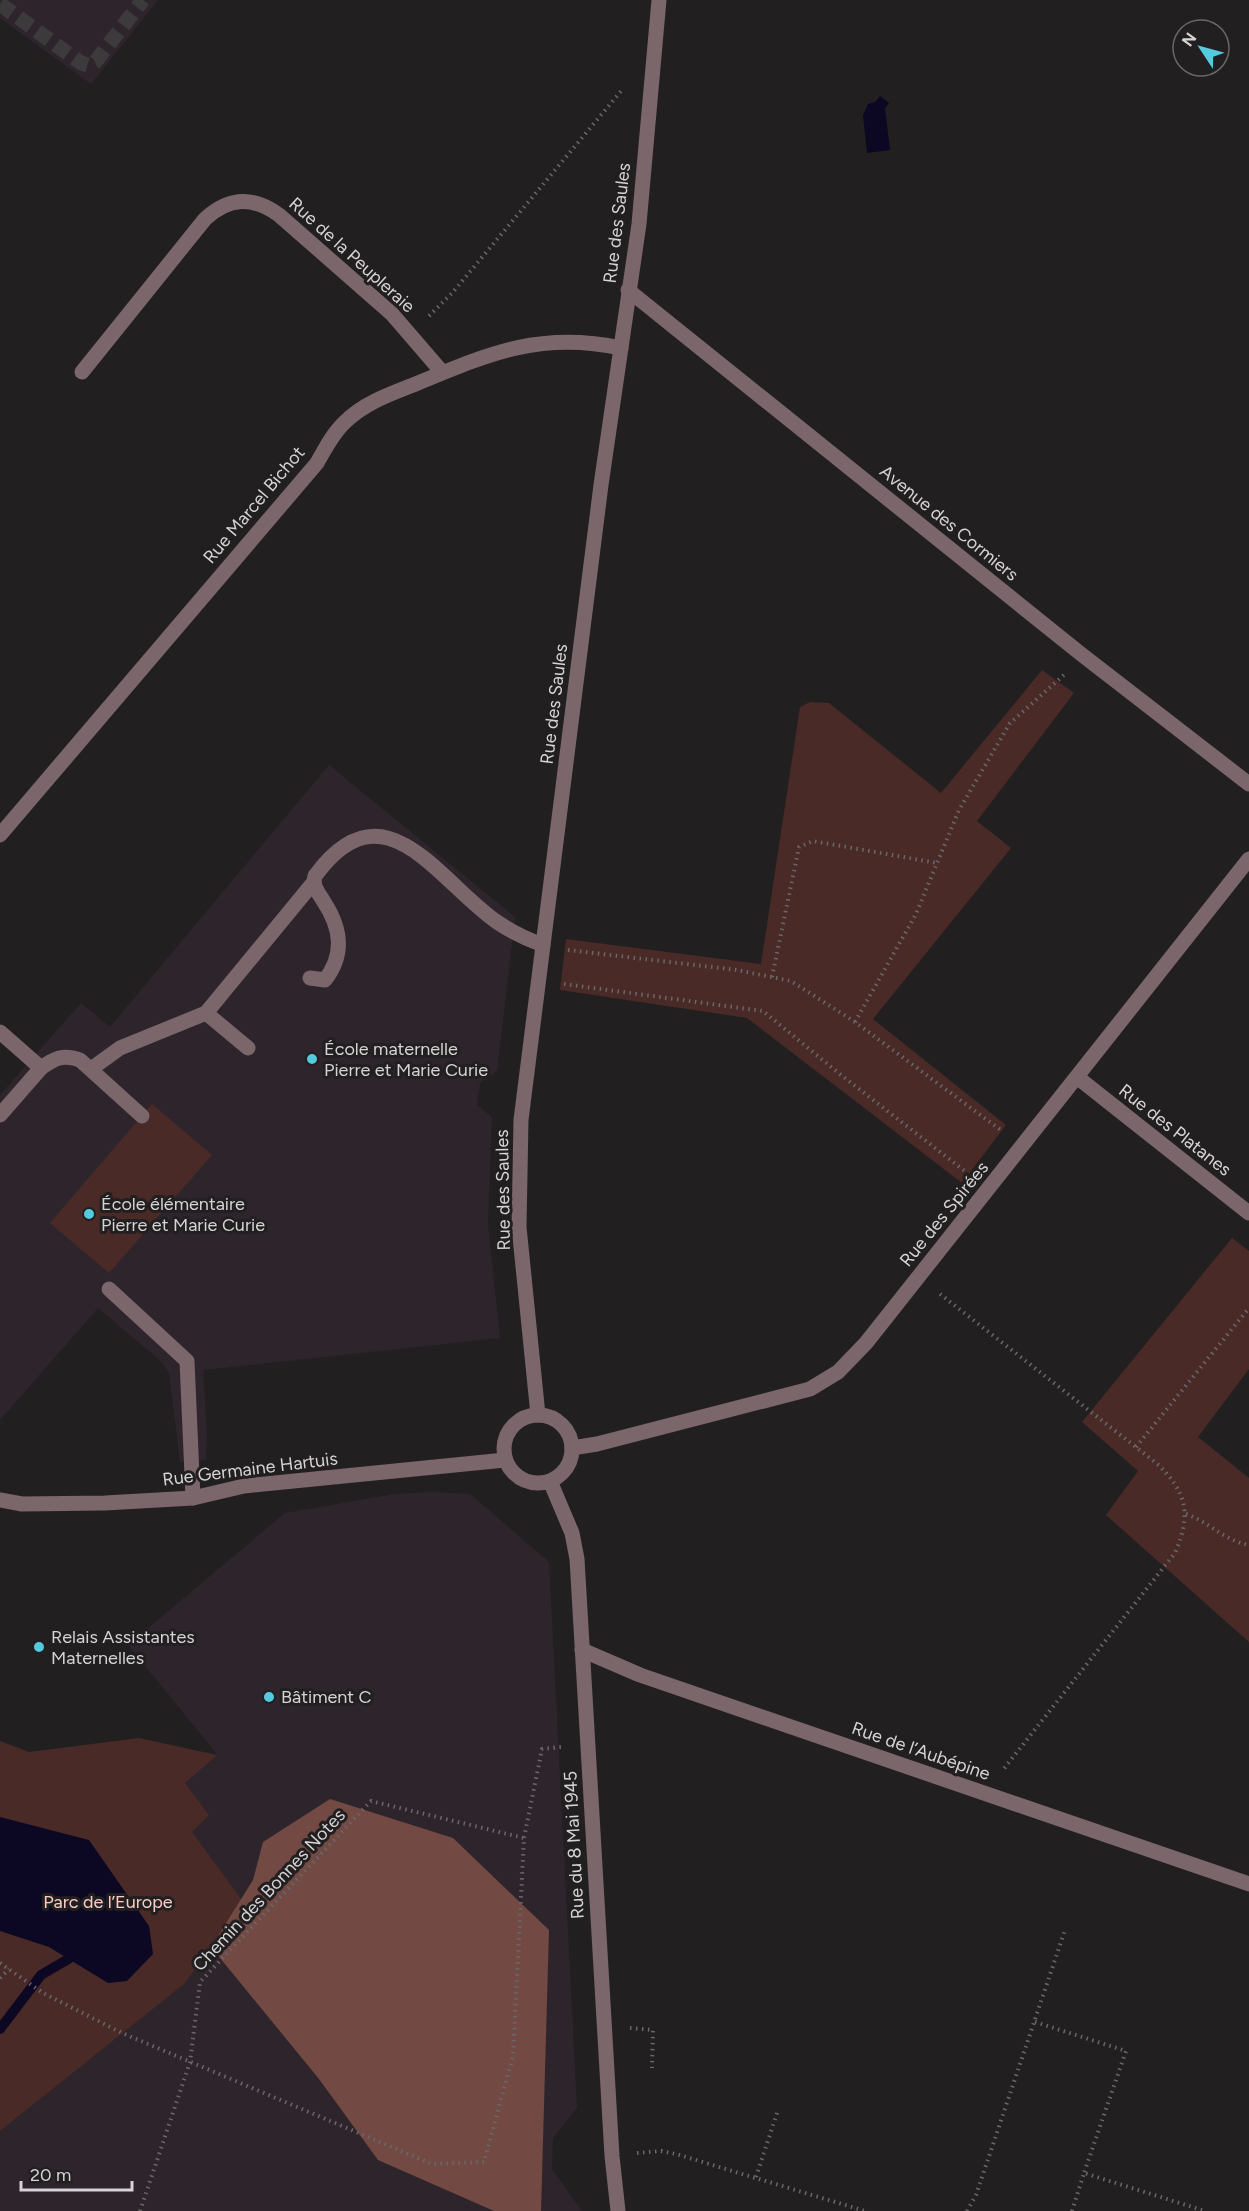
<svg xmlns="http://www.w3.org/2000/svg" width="1249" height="2211" font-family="Figtree,sans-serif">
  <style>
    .built { fill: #2e252c }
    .green { fill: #492a26 }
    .forest { fill: #724943 }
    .water { fill: #0c0723 }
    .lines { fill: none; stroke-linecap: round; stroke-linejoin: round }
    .stream { stroke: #0c0723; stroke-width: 10 }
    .minor-tunnel { stroke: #3d3a3c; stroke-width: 15; stroke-dasharray: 15 8; stroke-linecap: butt }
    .path { stroke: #6a686a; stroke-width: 4; stroke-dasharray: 1.5 4.5; stroke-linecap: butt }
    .minor { stroke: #7a666b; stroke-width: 15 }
    .poi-dot { fill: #55cadf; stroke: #221f21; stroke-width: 2 }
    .labels { text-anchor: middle; stroke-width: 6; stroke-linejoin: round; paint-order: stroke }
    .street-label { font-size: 18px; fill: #d5d3d5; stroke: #221f21 }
    .poi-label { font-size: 18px; fill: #d5d3d5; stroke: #221f21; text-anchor: start }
    .park-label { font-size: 18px; fill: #faccc5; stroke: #221f21 }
  </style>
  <rect width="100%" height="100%" fill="#221f21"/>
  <!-- built -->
  <g class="built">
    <path d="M0,0H158L91,84L0,18Z"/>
    <path d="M329,765L515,917L497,1071L480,1083L477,1105L492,1117L488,1224L500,1338L203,1370L207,1436L206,1460L180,1462L169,1373L163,1363L98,1308L0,1420V1095L81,1003L110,1027Z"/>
    <path d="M432,1492L470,1494L549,1562L577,2108L553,2138L552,2169L582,2211H0V2131L122,2033L192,1832L209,1815L184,1783L217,1754L128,1645L285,1513L395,1494Z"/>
  </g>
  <!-- green -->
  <g class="green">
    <path d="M1042,670L1074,693L977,821L1011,848L873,1019L1006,1125L962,1183L747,1018L560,990L566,939L761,964L800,707L810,702L829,703L941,793Z"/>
    <path d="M152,1104L212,1155L109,1273L50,1223Z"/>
    <path d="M1232,1238L1249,1251V1369L1198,1437L1249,1478V1642L1106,1515L1138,1471L1082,1422Z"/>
    <path d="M139,1738L217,1755L185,1783L209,1815L192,1832L244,1903L184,1984L0,2131V1741L29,1752Z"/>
  </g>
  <!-- forest -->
  <path class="forest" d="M330,1799L453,1838L549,1930L541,2211H494L378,2160L319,2079L211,1947L253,1880L263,1842Z"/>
  <!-- water -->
  <g class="water">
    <path d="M880,96L889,103L885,108L890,150L867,153L863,115L868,104L875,102Z"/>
    <path d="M0,1817L89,1840L149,1926L153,1954L127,1981L108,1983L49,1947L0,1931Z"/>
  </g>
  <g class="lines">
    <!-- stream -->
    <path class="stream" d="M0,2029L41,1975L70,1958"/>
    <!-- minor-tunnel -->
    <path class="minor-tunnel" d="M0,4L81,63L88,65L96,61L143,0"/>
    <!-- path -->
    <g class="path">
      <path d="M429,316L453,292L622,90"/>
      <path d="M568,950L737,970L791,981L855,1022L1002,1131"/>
      <path d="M772,977L799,847L813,841L937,863"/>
      <path d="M564,984L763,1011L841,1075L966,1172"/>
      <path d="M855,1022L916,914L959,810L1010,723L1065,674"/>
      <path d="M940,1294L1155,1462C1187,1491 1192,1514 1175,1553L1002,1771"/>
      <path d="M1136,1447L1249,1308"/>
      <path d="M1186,1514C1209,1522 1225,1541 1249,1545"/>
      <path d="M0,1963L43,1993L122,2033L432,2164L484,2162L513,2056L524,1838L542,1749L562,1747"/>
      <path d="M0,1978L9,1969"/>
      <path d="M1035,2022L1126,2051L1084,2173"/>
      <path d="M630,2028L653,2030L652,2068"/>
      <path d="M637,2153L661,2151L676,2154L865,2211"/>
      <path d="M756,2177L777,2113"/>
      <path d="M140,2211L190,2062L200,1982L371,1801L524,1838"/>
      <path d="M967,2211L976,2195L1065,1930"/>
      <path d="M1072,2211L1084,2173L1205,2211"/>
    </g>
    <!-- minor -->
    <g class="minor">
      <path d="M628,290L1081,654L1249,784"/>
      <path d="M82,372L205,219C229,197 253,196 279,215L392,314L442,372"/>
      <path d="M0,835L317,463C325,449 333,433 345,422C365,402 393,393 418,383C490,353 541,331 621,348"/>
      <path d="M310,978L325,980C345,954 341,928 324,902C319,893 312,887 315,876C384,781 438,881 497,922C512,932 526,939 543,945"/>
      <path d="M206,1013L248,1048"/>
      <path d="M0,1032L41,1068L0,1115"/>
      <path d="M41,1068C55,1058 63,1054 80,1060L142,1116"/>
      <path d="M91,1069L120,1048L206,1013L313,883"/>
      <path d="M1077,1077L1249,1213"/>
      <path d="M109,1289L187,1361L193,1498"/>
      <circle cx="538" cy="1449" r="34"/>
      <path d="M538,1415L519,1227L521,1120L601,485L639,224L659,0"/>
      <path d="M572,1448L597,1444L810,1389L838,1372L866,1343L1249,859"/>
      <path d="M550,1481L572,1533L577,1559L612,2156L618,2211"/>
      <path d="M0,1500L22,1504L105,1503L193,1498L244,1486L505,1460"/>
      <path d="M582,1650L640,1675L1249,1884"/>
    </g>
  </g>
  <!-- markers -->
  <g class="poi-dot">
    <circle cx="312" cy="1059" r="6"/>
    <circle cx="89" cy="1214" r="6"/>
    <circle cx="39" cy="1647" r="6"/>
    <circle cx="269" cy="1697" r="6"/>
  </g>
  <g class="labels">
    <!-- street labels -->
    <g class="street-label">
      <text transform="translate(617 223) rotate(-83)" y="6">Rue des Saules</text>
      <text transform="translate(352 255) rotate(42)" y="6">Rue de la Peupleraie</text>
      <text transform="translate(254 505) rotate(-50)" y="6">Rue Marcel Bichot</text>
      <text transform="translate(949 523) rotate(39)" y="6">Avenue des Cormiers</text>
      <text transform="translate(554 704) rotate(-83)" y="6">Rue des Saules</text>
      <text transform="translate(1175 1130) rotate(38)" y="6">Rue des Platanes</text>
      <text transform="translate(503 1190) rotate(-91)" y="6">Rue des Saules</text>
      <text transform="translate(944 1214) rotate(-51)" y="6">Rue des Spirées</text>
      <text transform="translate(250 1469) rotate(-7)" y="6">Rue Germaine Hartuis</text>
      <text transform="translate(921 1751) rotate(19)" y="6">Rue de l’Aubépine</text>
      <text transform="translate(574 1845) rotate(-93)" y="6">Rue du 8 Mai 1945</text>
      <text transform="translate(269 1890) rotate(-47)" y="6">Chemin des Bonnes Notes</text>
    </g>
    <!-- poi labels -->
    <g class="poi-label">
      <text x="324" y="1055">École maternelle<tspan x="324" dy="21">Pierre et Marie Curie</tspan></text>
      <text x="101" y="1210">École élémentaire<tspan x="101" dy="21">Pierre et Marie Curie</tspan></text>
      <text x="51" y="1643">Relais Assistantes<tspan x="51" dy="21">Maternelles</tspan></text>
      <text x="281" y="1703">Bâtiment C</text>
    </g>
    <!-- park labels -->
    <g class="park-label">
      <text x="108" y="1908">Parc de l’Europe</text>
    </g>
  </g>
  <!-- north arrow -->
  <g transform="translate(1201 48) rotate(306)"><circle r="28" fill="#221f21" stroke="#6a6769" stroke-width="1.5"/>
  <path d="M0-4.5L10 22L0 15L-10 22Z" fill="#55cadf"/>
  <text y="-9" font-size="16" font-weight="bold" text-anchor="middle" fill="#d5d3d5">N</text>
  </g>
  <!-- scale -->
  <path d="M21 2181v9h111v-9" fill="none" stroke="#d5d3d5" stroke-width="3"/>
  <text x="30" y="2181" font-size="18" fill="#d5d3d5" stroke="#221f21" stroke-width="4.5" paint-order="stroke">20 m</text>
</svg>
